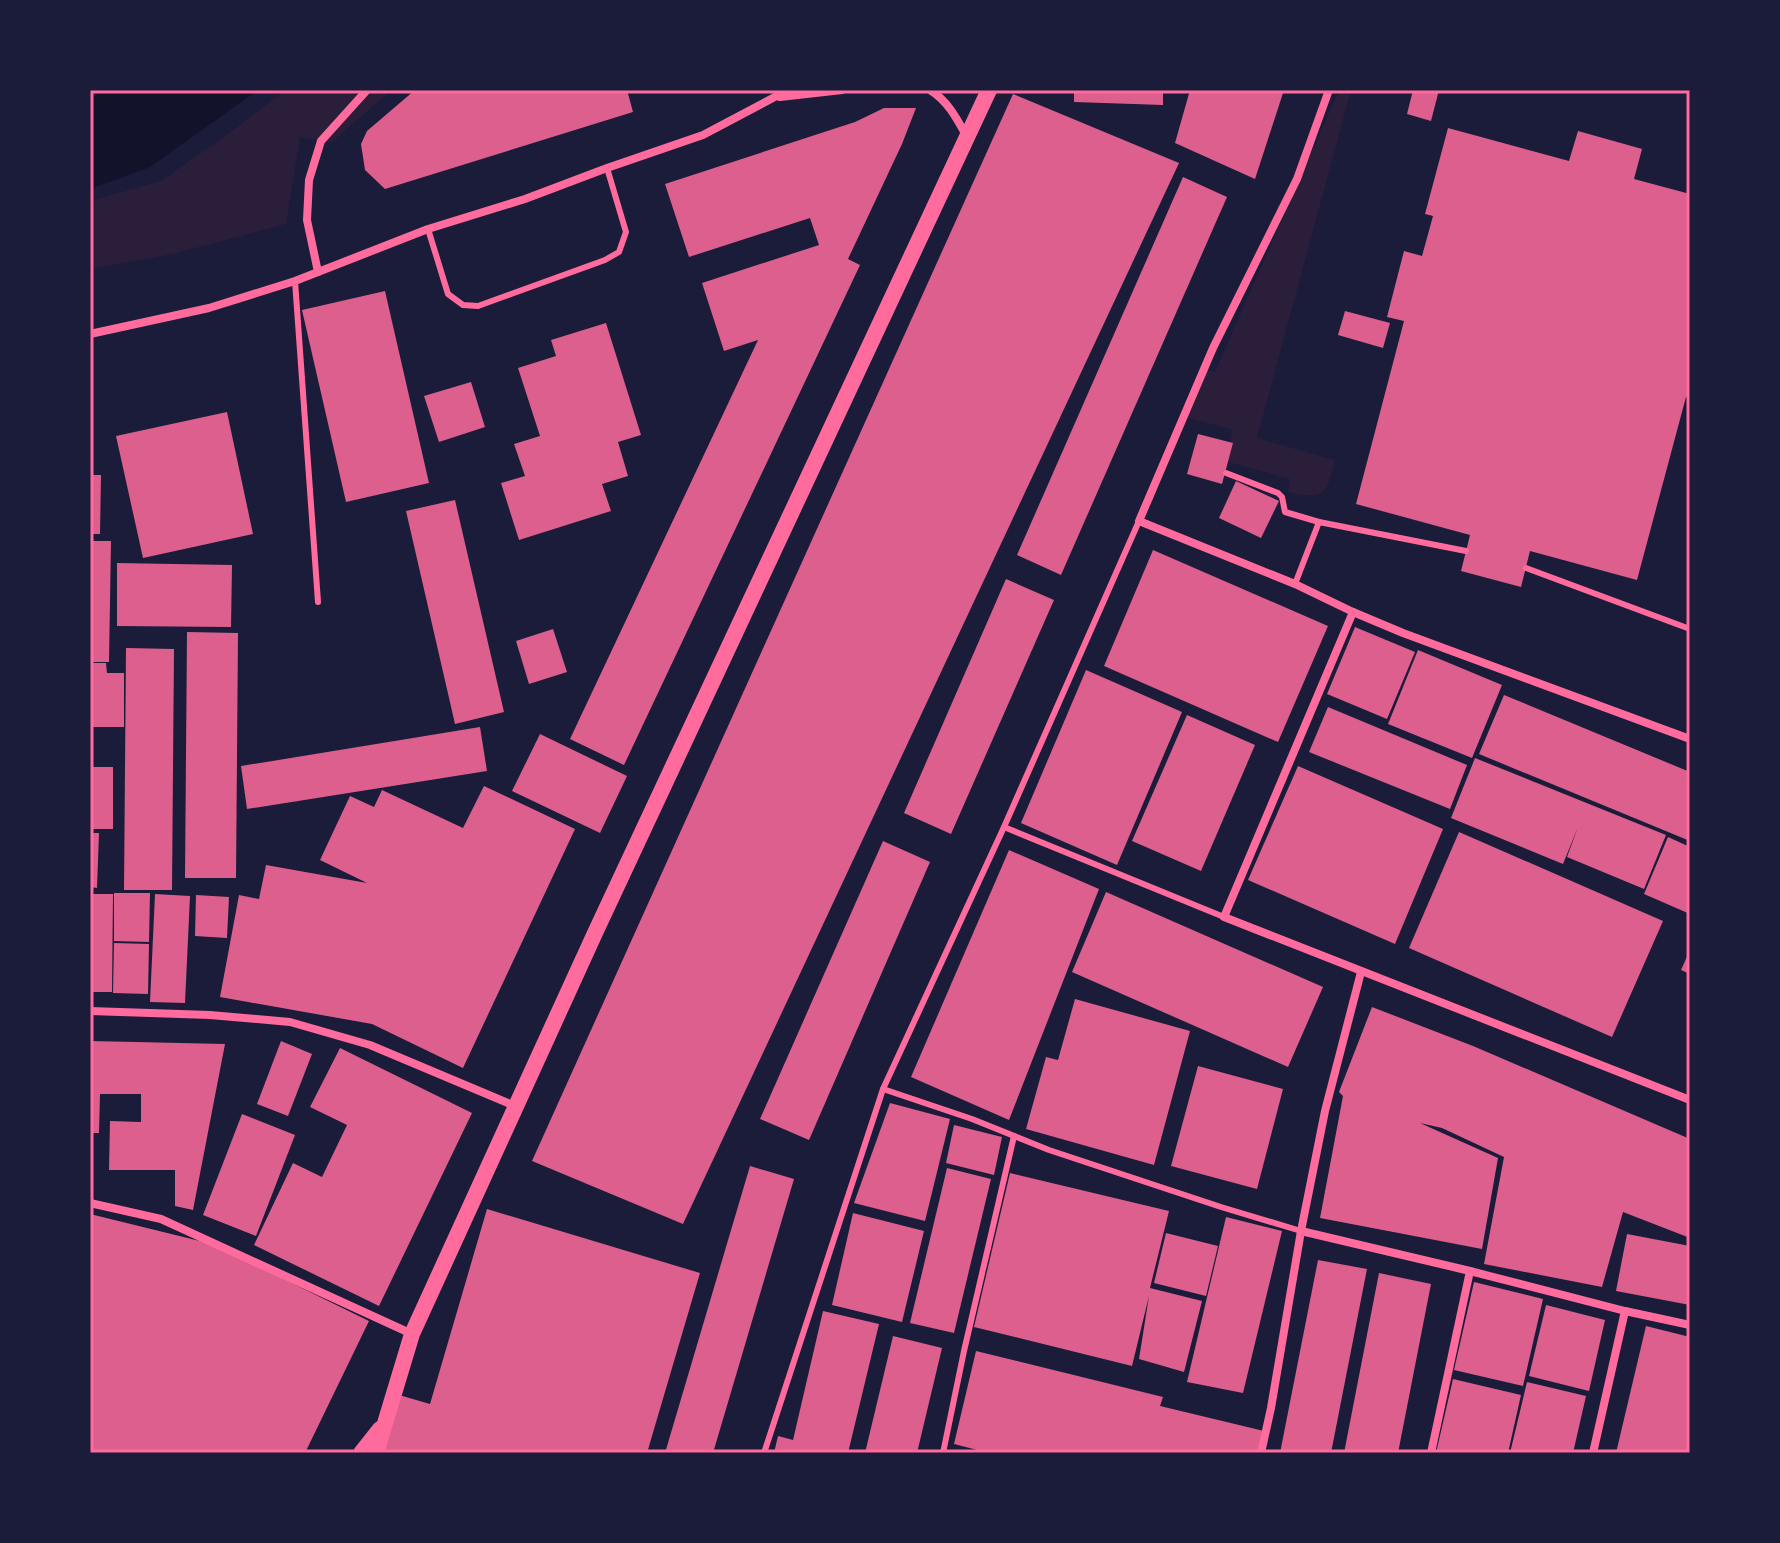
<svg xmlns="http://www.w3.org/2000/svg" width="1780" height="1543" font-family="Manrope,sans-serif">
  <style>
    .green { fill: #2a1e3b }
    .water { fill: #12122b }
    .building { fill: #dd5f8e }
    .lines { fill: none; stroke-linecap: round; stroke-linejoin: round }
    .service { stroke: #ff6b9d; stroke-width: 6 }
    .minor { stroke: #ff6b9d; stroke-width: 8 }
    .secondary { stroke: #ff6b9d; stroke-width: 16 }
    .neatline { fill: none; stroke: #ff6b9d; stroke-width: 3 }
  </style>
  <rect width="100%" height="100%" fill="#1b1b3a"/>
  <!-- green -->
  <g class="green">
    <path d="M285,90H391L331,143L300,137L286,224L173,254L90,269V201L161,181L228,134Z"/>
    <path d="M1339,90H1351L1257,438L1335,460C1326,496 1326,500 1288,492L1290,479L1225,461L1233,430L1185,417L1205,370L1215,372Z"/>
  </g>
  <!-- water -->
  <path class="water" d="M90,90H258L150,167L90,189Z"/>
  <!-- building -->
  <g class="building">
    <path d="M415,90H627L633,112L385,189L365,170L361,144L367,131Z"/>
    <path d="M1074,90H1163V105L1074,102Z"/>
    <path d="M1190,90H1284L1255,179L1175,143Z"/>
    <path d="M1413,90H1439L1431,121L1407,114Z"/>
    <path d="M1013,94L1179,163L683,1224L532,1161Z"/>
    <path d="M884,108H916L902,144L848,259L860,265L624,765L570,739L758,340L724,351L702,283L819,245L810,218L689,257L665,184L855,122Z"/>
    <path d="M1448,128L1569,161L1578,131L1635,147L1642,149L1634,179L1690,194V398L1686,397L1637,580L1530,551L1521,587L1461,571L1470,535L1356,504L1404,321L1387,317L1404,251L1422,256L1433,216L1425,214Z"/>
    <path d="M1183,177L1227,197L1061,575L1017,555Z"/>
    <path d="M385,291L429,483L346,502L302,310Z"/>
    <path d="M1345,311L1390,323L1383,348L1338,335Z"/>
    <path d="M606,323L641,435L618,442L628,476L602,484L611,511L519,540L501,483L525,476L514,444L540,436L518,368L556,356L551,340Z"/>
    <path d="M471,382L485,427L439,442L424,396Z"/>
    <path d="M227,412L253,534L143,558L116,436Z"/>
    <path d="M1198,434L1233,443L1222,484L1187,474Z"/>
    <path d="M90,475H101L100,534H90Z"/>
    <path d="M1236,481L1279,501L1261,538L1219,518Z"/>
    <path d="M455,500L504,712L455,724L406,511Z"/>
    <path d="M90,541H111L109,662H90Z"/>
    <path d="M1153,550L1328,626L1278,742L1104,666Z"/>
    <path d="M117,563L232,565L231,627L117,626Z"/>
    <path d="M1006,579L1054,600L951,834L904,813Z"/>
    <path d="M1355,627L1415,652L1387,719L1327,694Z"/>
    <path d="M553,629L567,672L529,684L516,641Z"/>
    <path d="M187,632L238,633L236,878H185Z"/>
    <path d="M126,648L174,649L172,890H124Z"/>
    <path d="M1418,650L1502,685L1472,758L1388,724Z"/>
    <path d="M90,663H106L107,673H124V727H90Z"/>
    <path d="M1086,670L1182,712L1117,865L1021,823Z"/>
    <path d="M1504,695L1690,772V841L1479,754Z"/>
    <path d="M1328,707L1467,765L1450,809L1309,752Z"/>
    <path d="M1187,715L1255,745L1201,871L1132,841Z"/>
    <path d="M480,727L487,771L247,809L241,766Z"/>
    <path d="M540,734L627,776L600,833L512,791Z"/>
    <path d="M1475,758L1666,835L1644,889L1567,857L1578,827L1563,864L1451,818Z"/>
    <path d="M1298,766L1443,829L1395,944L1248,880Z"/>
    <rect x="90" y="767" width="23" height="62"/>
    <path d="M484,786L575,829L463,1068L372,1024L220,997L239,895L259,899L266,865L367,883L320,860L350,796L374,807L382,790L463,828Z"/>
    <path d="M1459,832L1663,921L1612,1037L1409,948Z"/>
    <path d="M90,833H99L97,888L90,887Z"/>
    <path d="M1668,837L1690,847V914L1644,894Z"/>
    <path d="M883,841L930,862L809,1140L760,1119Z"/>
    <path d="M1009,850L1099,889L1009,1120L911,1077Z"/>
    <path d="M1106,892L1323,987L1288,1067L1072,972Z"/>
    <path d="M114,893H150L149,942L114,941Z"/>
    <path d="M90,894H113L112,992H90Z"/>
    <path d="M155,894L190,896L185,1003L150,1002Z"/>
    <path d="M196,895L229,897L227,938L195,936Z"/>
    <path d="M114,943L149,944L148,994L113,993Z"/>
    <path d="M1690,950V974L1681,970Z"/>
    <path d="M1075,999L1190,1031L1154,1165L1026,1129L1046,1057L1058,1060Z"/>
    <path d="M1372,1007L1473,1046L1690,1139V1238L1623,1212L1602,1287L1484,1264L1504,1157L1442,1128L1420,1123L1498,1158L1482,1249L1320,1218L1343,1096L1339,1092Z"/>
    <path d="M90,1041L225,1044L193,1210L175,1206V1170H109L110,1121L141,1122V1094H100L99,1133H90Z"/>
    <path d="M281,1041L312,1054L288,1116L257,1104Z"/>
    <path d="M340,1048L472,1113L379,1306L254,1245L293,1163L322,1177L347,1125L310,1107Z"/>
    <path d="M1198,1066L1283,1089L1257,1189L1171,1166Z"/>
    <path d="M890,1103L950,1119L925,1221L854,1203Z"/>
    <path d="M242,1114L295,1135L256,1236L203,1215Z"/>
    <path d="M954,1125L1002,1137L994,1175L946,1163Z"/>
    <path d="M750,1166L794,1179L713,1453H665Z"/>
    <path d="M947,1168L991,1179L954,1333L910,1323Z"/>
    <path d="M1010,1173L1169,1211L1150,1288L1202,1301L1184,1372L1139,1359L1149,1296L1132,1366L974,1327Z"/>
    <path d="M487,1209L700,1273L647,1453H382L399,1395L430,1404Z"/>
    <path d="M853,1213L924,1231L902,1322L832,1305Z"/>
    <path d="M90,1214L212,1244L369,1321L305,1453H90Z"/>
    <path d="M1226,1217L1282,1231L1243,1393L1187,1382Z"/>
    <path d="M1166,1233L1218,1246L1206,1296L1154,1283Z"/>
    <path d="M1627,1234L1690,1246V1305L1616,1291Z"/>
    <path d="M1318,1260L1367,1269L1331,1453H1280Z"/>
    <path d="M1379,1273L1431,1284L1398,1453H1344Z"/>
    <path d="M1474,1282L1543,1299L1523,1386L1454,1370Z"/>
    <path d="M1546,1305L1605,1320L1589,1391L1529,1376Z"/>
    <path d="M823,1311L879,1324L848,1453H774L778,1436L793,1440Z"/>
    <path d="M1646,1326L1690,1337V1453H1616Z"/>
    <path d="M893,1336L942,1348L917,1453H865Z"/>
    <path d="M976,1351L1163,1397L1160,1406L1264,1431L1259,1453H989L954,1444Z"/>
    <path d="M1453,1379L1521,1395L1508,1453H1436Z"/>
    <path d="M1527,1382L1586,1396L1573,1453H1510Z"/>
  </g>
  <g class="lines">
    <!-- service -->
    <g class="service">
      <path d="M428,229L448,294L463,305L478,306L605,260L619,252L626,232L607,168"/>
      <path d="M295,281L318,602"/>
      <path d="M1226,473L1278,493L1282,497L1285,512L1319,522"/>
      <path d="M1526,568L1690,629"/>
      <path d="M1295,584L1319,522L1466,551"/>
      <path d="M1004,827L1224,917"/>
      <path d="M883,1089L972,1119L1049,1150L1221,1207L1301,1231"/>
      <path d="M764,1453L883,1089L1004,827L1139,521"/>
      <path d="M943,1453L964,1351L1014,1136"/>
    </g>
    <!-- minor -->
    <g class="minor">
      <path d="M930,90C948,101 957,119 967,137"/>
      <path d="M1329,90L1297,179L1213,348L1139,521L1295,584L1353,612L1403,633L1690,739"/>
      <path d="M780,97L842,90"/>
      <path d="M318,272L307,220L309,180L321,141L367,90"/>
      <path d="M90,334L209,308L295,281L428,229L525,199L607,168L703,135L788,90"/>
      <path d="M1353,612L1224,917L1690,1100"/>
      <path d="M90,1011L210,1015L290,1022L370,1045L515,1106"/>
      <path d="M90,1203L161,1219L412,1334"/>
      <path d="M1301,1231L1470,1271L1625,1311L1690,1325"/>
      <path d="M1261,1453L1271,1408L1301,1231L1325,1111L1361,972"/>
      <path d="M1431,1453L1470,1271"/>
      <path d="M1593,1453L1625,1311"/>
    </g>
    <!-- secondary -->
    <g class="secondary">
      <path d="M361,1453L380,1429"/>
      <path d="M376,1453L412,1334L595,933L989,90"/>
    </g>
  </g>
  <!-- border -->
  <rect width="1780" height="1543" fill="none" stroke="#1b1b3a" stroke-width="184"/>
  <rect x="92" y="92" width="1596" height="1359" class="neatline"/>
</svg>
